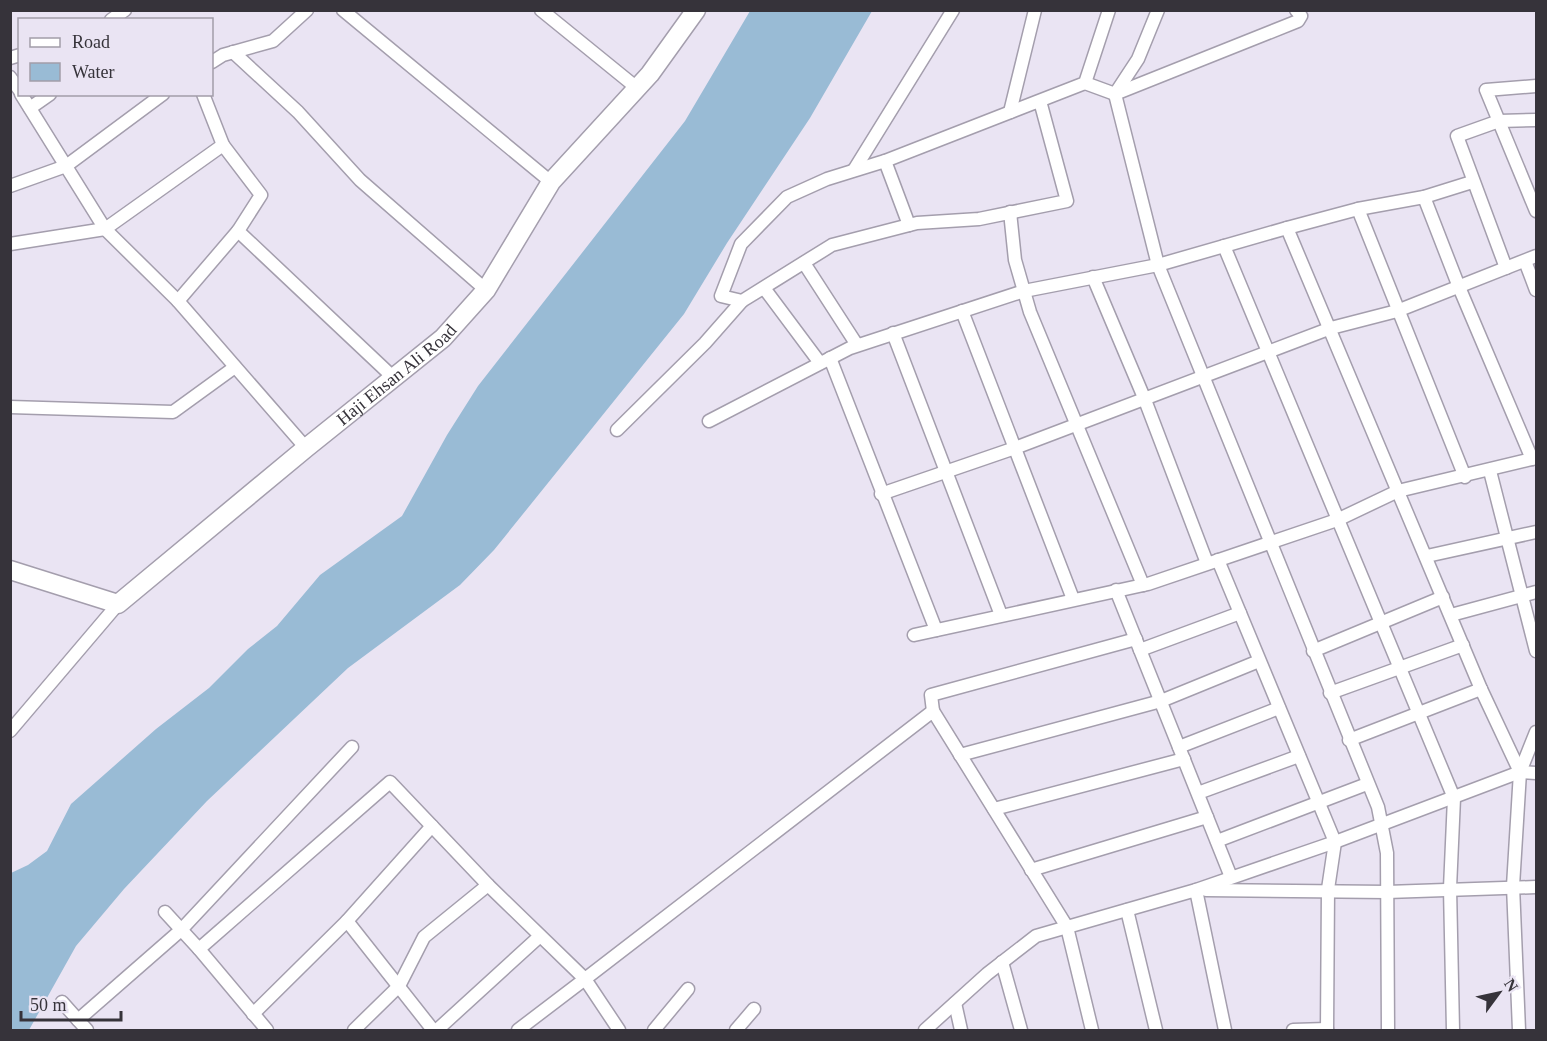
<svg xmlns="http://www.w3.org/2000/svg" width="1547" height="1041" font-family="'Times New Roman',serif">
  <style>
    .water { fill: #99bbd5 }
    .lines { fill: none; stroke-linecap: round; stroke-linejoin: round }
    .street-casing { stroke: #a49ead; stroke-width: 15 }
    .secondary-casing { stroke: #a49ead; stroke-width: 21 }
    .street { stroke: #fff; stroke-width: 12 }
    .secondary { stroke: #fff; stroke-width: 18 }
    .labels { text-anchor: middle; stroke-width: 4.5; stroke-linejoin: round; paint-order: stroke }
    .street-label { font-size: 18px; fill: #36333a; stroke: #eae4f3 }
  </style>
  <rect width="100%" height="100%" fill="#eae4f3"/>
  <!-- water -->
  <path class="water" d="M750,11H872L810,118L727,243L684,314L494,550L460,585L348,668L207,801L124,889L76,946L29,1030H11V873L28,865L47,851L71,804L156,729L209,688L248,649L277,626L320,575L402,516L447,435L478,386L685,121Z"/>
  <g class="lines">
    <!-- street casing -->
    <g class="street-casing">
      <g id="street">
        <path d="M343,10L551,182"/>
        <path d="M541,10L637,88"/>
        <path d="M1158,10L1138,59L1115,94L1158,265L1378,807L1387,853L1388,1030"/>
        <path d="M111,20L125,10"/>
        <path d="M233,52L298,112L360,180L486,290"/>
        <path d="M10,58L20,55"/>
        <path d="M212,62L223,55L273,41L307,10"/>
        <path d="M10,77L20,91"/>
        <path d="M1085,83L1115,94L1298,21L1301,16L1296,10"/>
        <path d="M1536,86L1486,90L1536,211"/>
        <path d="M21,94L105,229L178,301"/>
        <path d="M203,94L223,145"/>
        <path d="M1040,101L1067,201L979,219L917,223L832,245L742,301L721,296L741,244L787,197L827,179L885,161L1085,83L1109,10"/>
        <path d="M30,108L50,94"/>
        <path d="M1010,112L1035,10"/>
        <path d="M885,161L909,225"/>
        <path d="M854,170L953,10"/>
        <path d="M10,186L66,166L163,94"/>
        <path d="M1424,197L1459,287L1532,459"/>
        <path d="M1358,209L1465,477"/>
        <path d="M1010,212L1015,260L1030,312L1143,585"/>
        <path d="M1287,228L1481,689L1520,772"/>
        <path d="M238,231L178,301L306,448"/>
        <path d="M10,244L105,229L223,145L261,195L238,231L395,379"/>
        <path d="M1224,246L1454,798L1450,888L1453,1030"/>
        <path d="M1525,261L1536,290"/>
        <path d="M804,263L857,345"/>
        <path d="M1506,268L1457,136L1499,121L1536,120"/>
        <path d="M1093,277L1145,400L1207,563"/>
        <path d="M764,288L820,363"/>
        <path d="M962,311L1073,599"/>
        <path d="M893,333L1001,615"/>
        <path d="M830,358L936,630"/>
        <path d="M10,407L173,412L235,367"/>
        <path d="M709,421L850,348L1024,291L1158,265L1287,228L1358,209L1424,197L1472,182"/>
        <path d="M617,430L705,343L742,301"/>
        <path d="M1490,471L1536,651"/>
        <path d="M881,494L1015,448L1331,328L1397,311L1536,256"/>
        <path d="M1427,556L1536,532"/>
        <path d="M1218,560L1335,842L1328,889L1327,1030"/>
        <path d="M1116,590L1231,877"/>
        <path d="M1451,615L1536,592"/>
        <path d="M914,635L1148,584L1337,520L1398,491L1536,458"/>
        <path d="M1140,650L1240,613"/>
        <path d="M1313,651L1443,597"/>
        <path d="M1330,693L1463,645"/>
        <path d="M933,711L931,695L1136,639"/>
        <path d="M10,731L118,604"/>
        <path d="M1349,740L1481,689"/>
        <path d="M1179,747L1279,708"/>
        <path d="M960,755L1161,701L1259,661"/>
        <path d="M1198,793L1299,756"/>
        <path d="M994,809L1184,759"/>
        <path d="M1217,841L1367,784"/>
        <path d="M1031,870L1207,817"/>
        <path d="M488,885L585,979L933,711L1067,927L1092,1030"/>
        <path d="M1196,890L1335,842L1520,772L1536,773"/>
        <path d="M1206,890L1387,892L1536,887"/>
        <path d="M1127,910L1156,1030"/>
        <path d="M165,912L199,949L390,782L488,885L424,937L399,986L354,1030"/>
        <path d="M347,921L433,1030"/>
        <path d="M199,949L267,1030"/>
        <path d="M1002,962L1021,1030"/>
        <path d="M62,1002L87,1030"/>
        <path d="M955,1003L961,1030"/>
        <path d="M253,1014L347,921L432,826"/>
        <path d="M78,1020L181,930L352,747"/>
        <path d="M437,1030L540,936"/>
        <path d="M518,1030L585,979L619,1030"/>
        <path d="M654,1030L688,989"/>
        <path d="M736,1030L754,1009"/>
        <path d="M925,1030L987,974L1036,936L1196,890L1225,1030"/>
        <path d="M1293,1030L1327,1029"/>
        <path d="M1519,1030L1513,886L1520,772L1536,732"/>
      </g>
    </g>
    <!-- secondary casing -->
    <g class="secondary-casing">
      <g id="secondary">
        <path id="s1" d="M10,570L118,604L306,448L443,338L486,290L551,182L650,74L696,10"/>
      </g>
    </g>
    <!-- street -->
    <use href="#street" class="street"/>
    <!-- secondary -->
    <use href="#secondary" class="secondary"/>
  </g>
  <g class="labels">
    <!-- street labels -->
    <g class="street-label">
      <text dy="6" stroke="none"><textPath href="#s1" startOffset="474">Haji Ehsan Ali Road</textPath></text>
    </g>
  </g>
  <!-- border -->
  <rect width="1547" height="1041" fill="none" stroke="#36333a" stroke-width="24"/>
  <!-- legend -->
  <rect x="18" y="18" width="195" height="78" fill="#eae4f3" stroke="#a29da9" stroke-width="1.5"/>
  <rect x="30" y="38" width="30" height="9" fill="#ffffff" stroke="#a29da9" stroke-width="1.5"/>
  <text x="72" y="48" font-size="18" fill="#36333a">Road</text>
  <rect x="30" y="63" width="30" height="18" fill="#99bbd5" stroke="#a29da9" stroke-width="1.5"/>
  <text x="72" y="78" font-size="18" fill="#36333a">Water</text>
  <!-- north arrow -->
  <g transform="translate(1499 993) rotate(57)" stroke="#eae4f3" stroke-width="4.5" paint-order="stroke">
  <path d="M0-4.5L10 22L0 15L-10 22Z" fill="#36333a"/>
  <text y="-9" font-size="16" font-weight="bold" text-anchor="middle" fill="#36333a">N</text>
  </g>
  <!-- scale -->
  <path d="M21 1011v9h100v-9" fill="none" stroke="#36333a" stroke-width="3"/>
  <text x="30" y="1011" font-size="18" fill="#36333a" stroke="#eae4f3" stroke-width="4.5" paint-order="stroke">50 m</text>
</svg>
